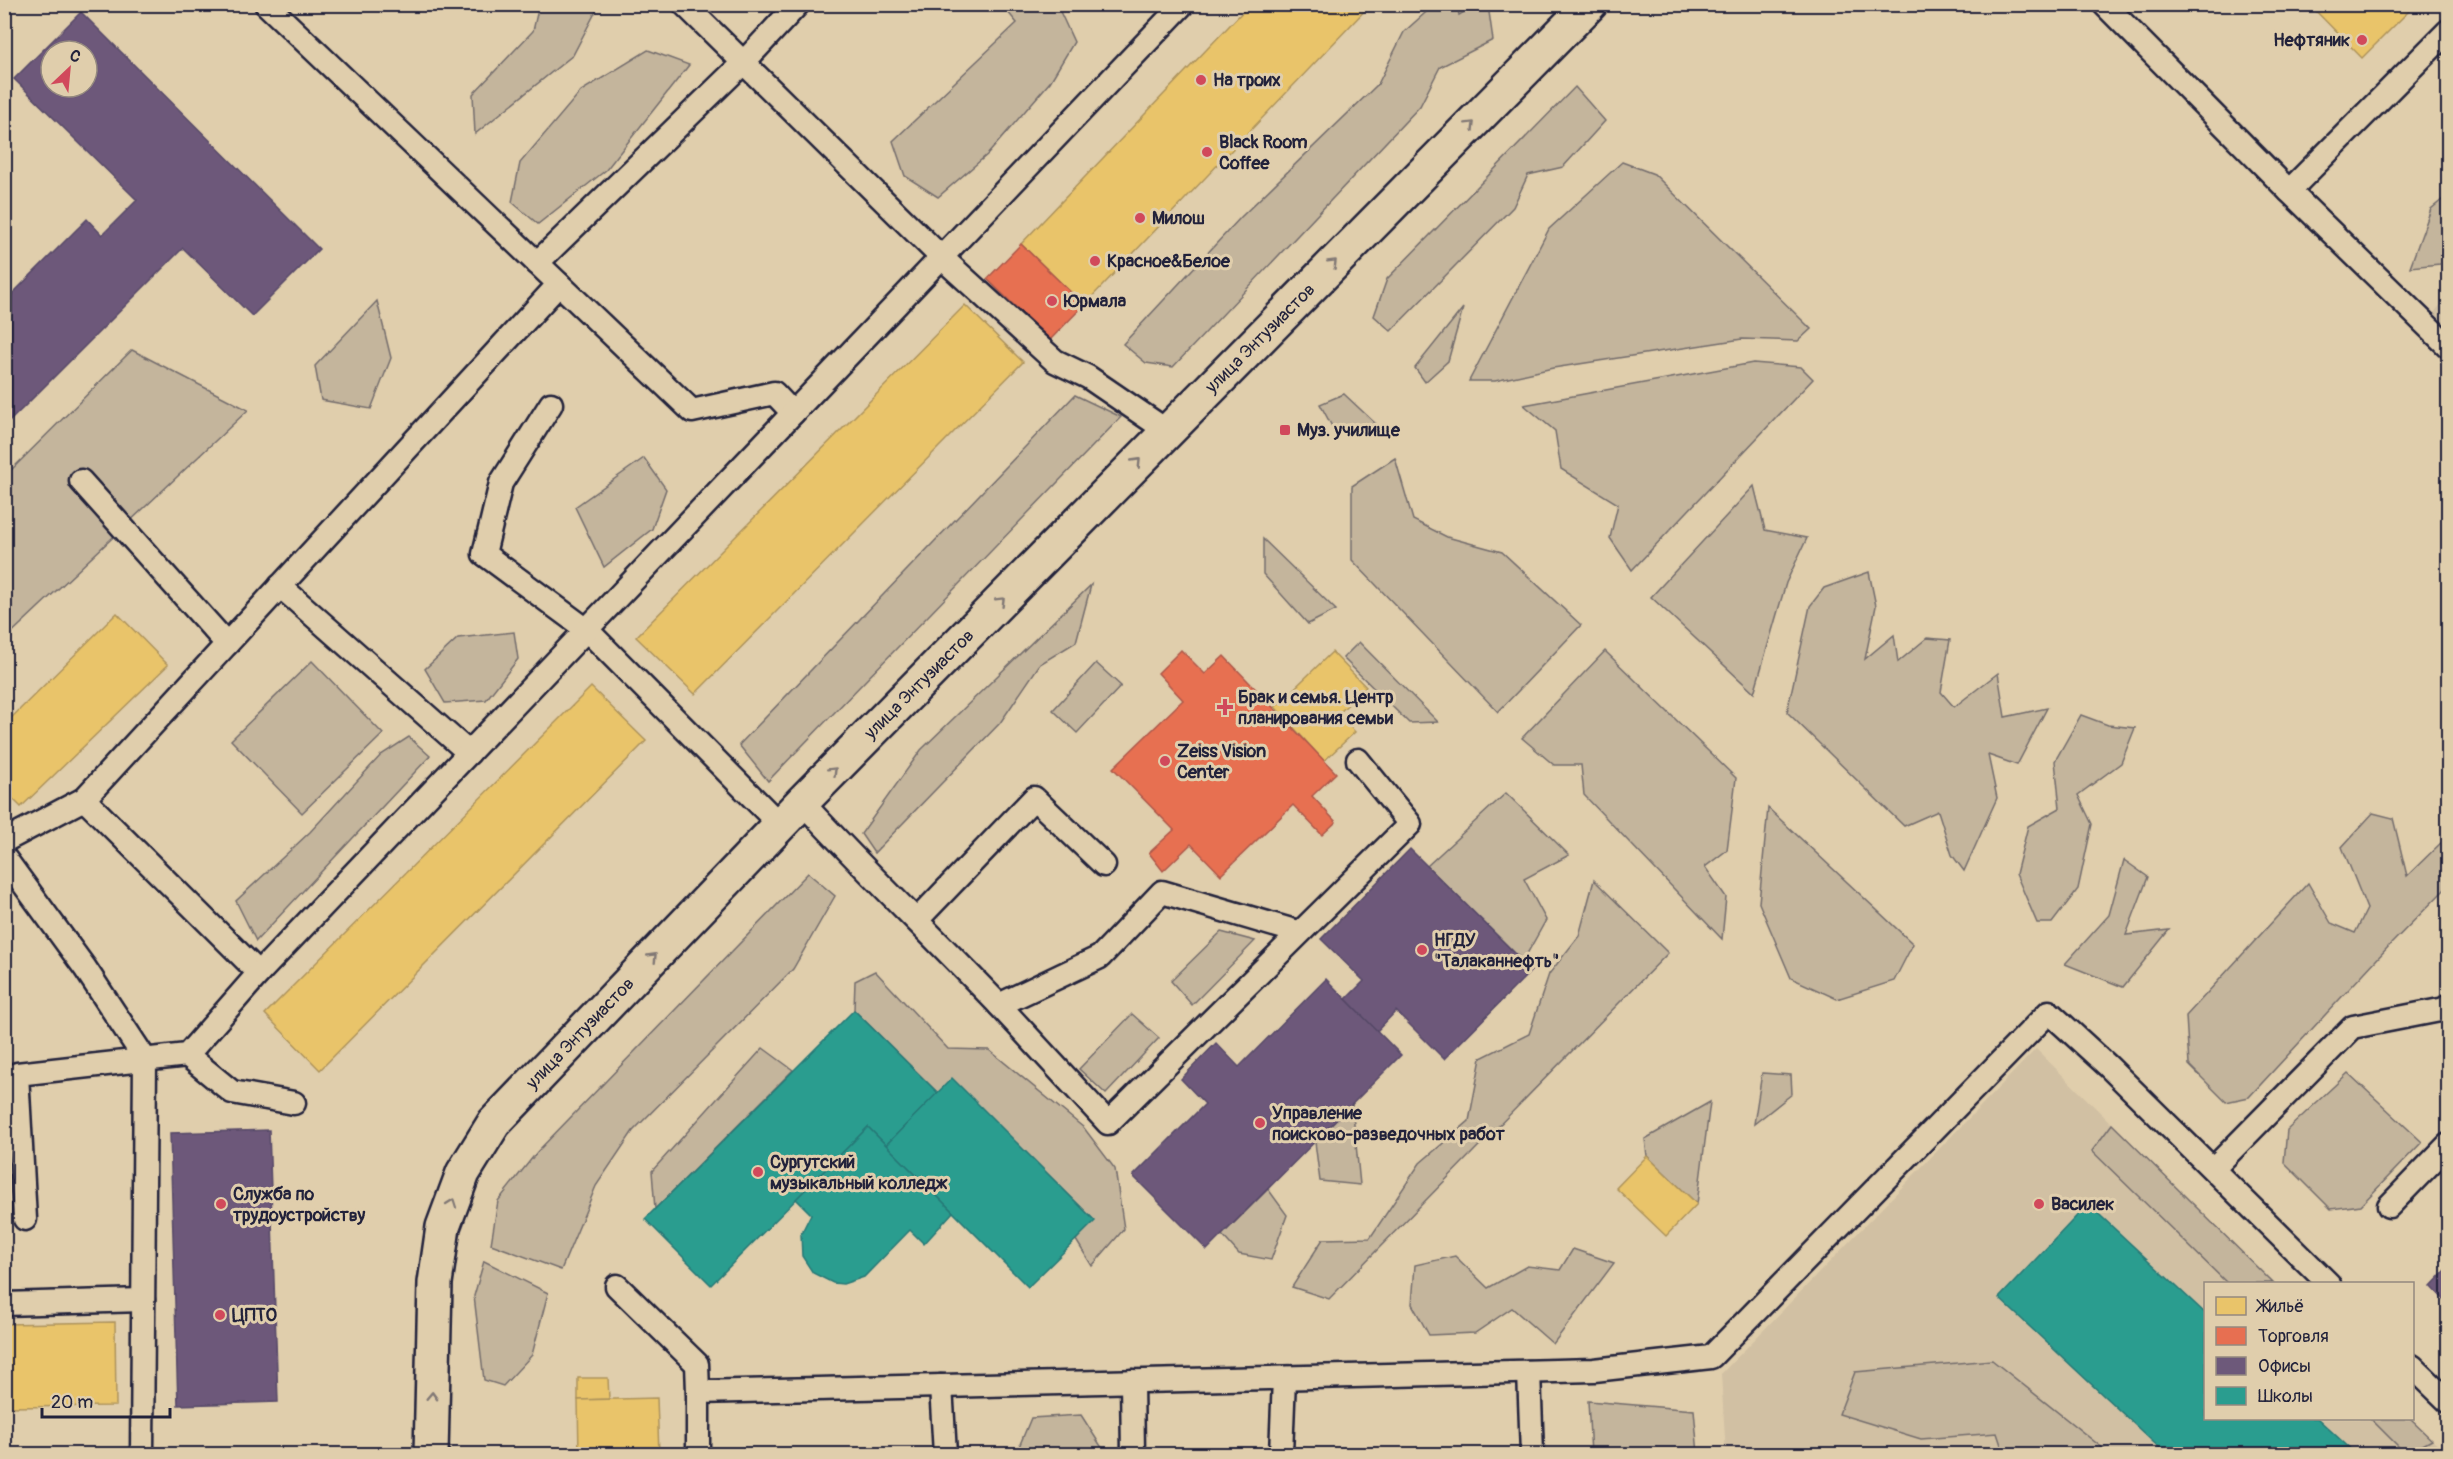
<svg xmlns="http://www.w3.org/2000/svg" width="2453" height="1459" font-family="Pangolin,sans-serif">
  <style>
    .built { fill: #d1c0a3 }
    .green { fill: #c4b59c; stroke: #736c6c; stroke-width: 1.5 }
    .homes { fill: #e9c46a; stroke: #ad935c; stroke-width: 1.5 }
    .shops { fill: #e76f51; stroke: #ac584a; stroke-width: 1.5 }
    .offices { fill: #6d597a; stroke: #564867; stroke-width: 1.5; fill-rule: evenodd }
    .schools { fill: #2a9d8f; stroke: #287876; stroke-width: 1.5 }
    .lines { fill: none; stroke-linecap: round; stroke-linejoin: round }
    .lane-casing { stroke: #22223b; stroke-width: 27 }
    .secondary-casing { stroke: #22223b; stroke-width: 38 }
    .lane { stroke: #e0ceac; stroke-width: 22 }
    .secondary { stroke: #e0ceac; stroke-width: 33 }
    .oneway { stroke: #817874 }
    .poi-dot { fill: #d1495b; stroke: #e0ceac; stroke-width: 2 }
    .labels { text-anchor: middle; stroke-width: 6; stroke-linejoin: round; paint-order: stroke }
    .poi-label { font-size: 18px; font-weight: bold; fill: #22223b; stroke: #e0ceac; text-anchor: start }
    .street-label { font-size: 18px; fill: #22223b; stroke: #e0ceac }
  </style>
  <rect width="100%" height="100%" fill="#e0ceac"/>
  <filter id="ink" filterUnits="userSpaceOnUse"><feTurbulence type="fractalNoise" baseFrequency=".0167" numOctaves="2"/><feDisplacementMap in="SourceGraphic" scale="12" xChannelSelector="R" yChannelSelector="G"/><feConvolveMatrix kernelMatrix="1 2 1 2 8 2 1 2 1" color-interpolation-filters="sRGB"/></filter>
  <g filter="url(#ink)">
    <!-- built -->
    <g class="built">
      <path d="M2448,296V362L2418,332Z"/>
      <path d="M2036,1049L2273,1283L2206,1284V1418L2410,1419L2447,1454H1726L1721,1374Z"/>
    </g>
    <!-- green -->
    <g class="green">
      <path d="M539,5H595L597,9L573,55L475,134L473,94L533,31Z"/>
      <path d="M1002,5H1057L1074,42L1050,82L988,154L938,197L905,176L893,141L1017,23Z"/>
      <path d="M1434,5H1457L1459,15L1476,5H1488L1493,40L1440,67L1420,106L1173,367L1146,363L1123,344L1241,217L1378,84L1404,32Z"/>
      <path d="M648,50L689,65L606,170L538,224L512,202L520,163L581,91Z"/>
      <path d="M1575,87L1605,121L1563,167L1528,175L1513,207L1391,331L1374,316L1387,279Z"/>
      <path d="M1622,162L1654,174L1811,329L1798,341L1742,339L1553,368L1495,381H1469L1549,229Z"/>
      <path d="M2448,195V261L2440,264L2410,267L2431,209Z"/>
      <path d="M377,301L391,358L371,409L321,400L315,366Z"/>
      <path d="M1463,308L1448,361L1425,382L1415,368Z"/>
      <path d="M132,350L248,410L5,639V476Z"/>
      <path d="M1753,363L1801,367L1813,379L1632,570L1610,538L1618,504L1561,469L1555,431L1524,405Z"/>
      <path d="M1344,394L1376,424L1335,432L1320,404Z"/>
      <path d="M1075,395L1121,417L768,781L739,745Z"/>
      <path d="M644,458L666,489L652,529L604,567L575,507Z"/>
      <path d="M1395,458L1413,520L1447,537L1502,552L1581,625L1498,712L1352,560V486Z"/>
      <path d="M1754,486L1765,530L1807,538L1786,583L1754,693L1651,597Z"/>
      <path d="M1263,539L1336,610L1308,624L1263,574Z"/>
      <path d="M1869,572L1876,606L1865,659L1894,635L1898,662L1927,638L1950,640L1941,692L1954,707L1998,673L2005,717L2047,708L2017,765L1988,755L1997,798L1964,871L1952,855L1938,811L1904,826L1787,712L1810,606L1824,588Z"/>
      <path d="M1091,585L1076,642L1040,664L1000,723L874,853L861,834L921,750Z"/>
      <path d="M514,632L518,659L486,700L445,703L425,669L458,638Z"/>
      <path d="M1359,642L1438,722L1409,723L1343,658Z"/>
      <path d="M1605,651L1736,778L1727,850L1705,867L1726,897L1722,939L1584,795L1581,765H1554L1522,738Z"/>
      <path d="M312,661L383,734L302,813L231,740Z"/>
      <path d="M1096,663L1121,686L1077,733L1053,710Z"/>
      <path d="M2081,715L2108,725L2135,728L2121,763L2078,795L2092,824L2078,889L2052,923H2037L2016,874L2028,826L2060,808L2055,761Z"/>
      <path d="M409,737L430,756L256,941L236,901L310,832L381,755Z"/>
      <path d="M1506,793L1569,855L1524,879L1546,920L1523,961L1427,866Z"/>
      <path d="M1768,808L1913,944L1894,981L1837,999L1791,978L1759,903Z"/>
      <path d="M2373,813L2393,818L2407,876L2448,836V886L2389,946L2249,1097L2226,1102L2189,1065L2186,1016L2308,883L2331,923L2355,933L2367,909L2342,847Z"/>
      <path d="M2124,860L2148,877L2126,935L2169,930L2123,987L2065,964L2109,915Z"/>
      <path d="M808,873L835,896L793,969L633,1131L596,1186L561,1270L491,1244L498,1201L537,1152Z"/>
      <path d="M1594,880L1668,953L1329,1299L1292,1287L1323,1239L1370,1238L1420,1163L1469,1121L1481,1058L1529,1034L1549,974L1579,936Z"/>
      <path d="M1221,932L1255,941L1192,1005L1171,981Z"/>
      <path d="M875,971L948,1049L989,1050L1084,1128L1115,1169L1124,1229L1092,1266L1076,1240L1094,1220L952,1079L938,1093L854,1010L855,981Z"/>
      <path d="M1132,1014L1159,1038L1106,1094L1079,1069Z"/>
      <path d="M763,1048L793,1070L655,1209L652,1171Z"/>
      <path d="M1762,1073L1791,1075L1792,1094L1754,1124Z"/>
      <path d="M2348,1073L2422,1142L2361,1205L2331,1209L2284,1162L2287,1130Z"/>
      <path d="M1710,1102L1697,1204L1647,1156L1645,1139Z"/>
      <path d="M1352,1104L1360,1185L1320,1181L1315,1142Z"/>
      <path d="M2112,1124L2273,1283H2227L2092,1151Z"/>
      <path d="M1268,1189L1287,1215L1271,1260L1239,1254L1222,1235Z"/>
      <path d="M1573,1249L1614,1263L1553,1344L1512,1308L1475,1333L1429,1335L1412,1304L1415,1265L1455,1256L1488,1288L1527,1266L1560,1270Z"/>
      <path d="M484,1261L548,1293L532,1355L503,1386L484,1380L474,1296Z"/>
      <path d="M1992,1360L2110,1454H2004L1997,1433L1921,1439L1839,1414L1855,1372Z"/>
      <path d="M1588,1401L1694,1410L1698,1454H1591Z"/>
      <path d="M1081,1415L1106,1454H1016L1031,1418Z"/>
      <path d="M2371,1419H2410L2432,1440L2406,1454Z"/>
    </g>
    <!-- homes -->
    <g class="homes">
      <path d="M1250,4H1371L1084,305L1021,244Z"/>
      <path d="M2309,4H2416L2362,58Z"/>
      <path d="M965,305L1023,362L695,694L636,637Z"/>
      <path d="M117,613L168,665L21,807L4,790V725Z"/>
      <path d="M1332,652L1366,687L1338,714L1355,732L1324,761L1275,707Z"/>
      <path d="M591,687L646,741L320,1070L265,1014Z"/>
      <path d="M1647,1156L1697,1204L1666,1236L1616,1188Z"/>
      <path d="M115,1322L116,1406L4,1407V1324Z"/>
      <path d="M578,1378H608L609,1399L578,1400Z"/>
      <path d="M657,1398L659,1454H579L578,1400Z"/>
    </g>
    <!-- shops -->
    <g class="shops">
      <path d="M1021,244L1084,305L1050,340L987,279Z"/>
      <path d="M1181,650L1205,674L1224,656L1336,773L1312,796L1336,822L1322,835L1293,805L1221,875L1191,844L1163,871L1149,853L1174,830L1113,768L1183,700L1158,673Z"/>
    </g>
    <!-- offices -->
    <g class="offices">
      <path d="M81,12L319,249L252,316L183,248L4,427V302L87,219L102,235L137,200L14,79ZM51,51H87V87H51Z"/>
      <path d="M1410,849L1532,970L1444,1059L1396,1011L1377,1031L1346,999L1364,981L1321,939Z"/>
      <path d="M1326,979L1401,1055L1207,1250L1133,1176L1205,1104L1181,1079L1216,1043L1239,1067Z"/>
      <path d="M269,1130L278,1402L178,1405L170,1133Z"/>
      <path d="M2448,1268V1304L2431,1286Z"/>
    </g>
    <!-- schools -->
    <g class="schools">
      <path d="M854,1010L938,1093L886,1145L868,1127L711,1285L645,1219Z"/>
      <path d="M952,1078L1095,1221L1028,1287L886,1145Z"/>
      <path d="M868,1127L953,1212L924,1244L910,1230L864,1277L843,1284L833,1283L813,1273L802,1256L801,1234L811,1214L796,1199Z"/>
      <path d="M2088,1204L2206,1314V1418H2317L2356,1454H2166L1999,1298Z"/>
    </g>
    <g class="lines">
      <!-- lane casing -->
      <g class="lane-casing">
        <g id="lane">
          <path d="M266,4L692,411L774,393L793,413"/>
          <path d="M684,4L941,257L1055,361L1088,377L1167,431"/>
          <path d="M2104,4L2289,191L2448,346"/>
          <path d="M2289,191L2448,31"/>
          <path d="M537,263L743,63L798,4"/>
          <path d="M551,404L501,483L484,554L587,630L780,825"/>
          <path d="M81,481L227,644"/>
          <path d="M280,586L469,753"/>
          <path d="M802,802C866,872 934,937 999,1005L1100,957L1162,892L1298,932"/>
          <path d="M4,841L84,799"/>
          <path d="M4,857L85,968L145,1059L142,1454"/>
          <path d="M917,920L1034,798L1104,865"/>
          <path d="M259,973L84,799L559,284"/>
          <path d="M999,1005L1108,1123L1410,824L1358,760"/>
          <path d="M187,1055L232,1092L294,1103"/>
          <path d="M2213,1169L2353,1027L2445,1009L2448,1006"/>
          <path d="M2389,1206L2448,1145"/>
          <path d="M25,1219L17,1074L187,1055L259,973L1183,4"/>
          <path d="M617,1286L697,1364L698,1392"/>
          <path d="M4,1304L143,1300"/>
          <path d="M2412,1366L2448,1401"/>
          <path d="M1529,1372L1532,1454"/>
          <path d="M1132,1381L1133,1454"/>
          <path d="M941,1386L945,1454"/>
          <path d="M698,1454V1392L1594,1370L1711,1357L2049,1012L2108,1066L2329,1284"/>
          <path d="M1281,1454L1284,1378"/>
        </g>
      </g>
      <!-- secondary casing -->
      <g class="secondary-casing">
        <path id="secondary" d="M431,1454L435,1283L443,1227L463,1173L494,1123L802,802L1590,4"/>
      </g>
      <!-- lane -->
      <use href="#lane" class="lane"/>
      <!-- secondary -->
      <use href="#secondary" class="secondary"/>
    </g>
    <!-- one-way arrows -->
    <defs><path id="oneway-chevron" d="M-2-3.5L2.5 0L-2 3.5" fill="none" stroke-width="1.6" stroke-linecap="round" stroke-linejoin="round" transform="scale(1.5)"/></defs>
    <g class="oneway">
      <use href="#oneway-chevron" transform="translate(1471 125) rotate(-45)"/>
      <use href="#oneway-chevron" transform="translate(1333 263) rotate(-45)"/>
      <use href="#oneway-chevron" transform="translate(1137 462) rotate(-46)"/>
      <use href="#oneway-chevron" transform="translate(1001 601) rotate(-45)"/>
      <use href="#oneway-chevron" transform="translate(833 771) rotate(-45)"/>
      <use href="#oneway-chevron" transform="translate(653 957) rotate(-46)"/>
      <use href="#oneway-chevron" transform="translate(452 1203) rotate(-70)"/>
      <use href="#oneway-chevron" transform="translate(432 1396) rotate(-88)"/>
    </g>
  </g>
  <!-- markers -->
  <g class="poi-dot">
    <circle cx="2362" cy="40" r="6"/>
    <circle cx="1201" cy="80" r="6"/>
    <circle cx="1207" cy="152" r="6"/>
    <circle cx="1140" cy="218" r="6"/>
    <circle cx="1095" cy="261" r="6"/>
    <circle cx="1052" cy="301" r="6"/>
    <rect x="1279" y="424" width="12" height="12" rx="3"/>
    <path d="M1222 698h6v6h6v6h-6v6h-6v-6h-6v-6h6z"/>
    <circle cx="1165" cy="761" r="6"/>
    <circle cx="1422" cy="950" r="6"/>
    <circle cx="1260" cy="1123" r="6"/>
    <circle cx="758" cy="1172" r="6"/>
    <circle cx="221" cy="1204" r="6"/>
    <circle cx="2039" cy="1204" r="6"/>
    <circle cx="220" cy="1315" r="6"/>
  </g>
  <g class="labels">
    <!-- poi labels -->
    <g class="poi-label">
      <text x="2350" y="46" text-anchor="end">Нефтяник</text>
      <text x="1213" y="86">На троих</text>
      <text x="1219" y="148">Black Room<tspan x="1219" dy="21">Coffee</tspan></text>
      <text x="1152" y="224">Милош</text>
      <text x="1107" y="267">Красное&amp;Белое</text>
      <text x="1064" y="307">Юрмала</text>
      <text x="1297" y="436">Муз. училище</text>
      <text x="1238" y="703">Брак и семья. Центр<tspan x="1238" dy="21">планирования семьи</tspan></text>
      <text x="1177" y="757">Zeiss Vision<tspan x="1177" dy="21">Center</tspan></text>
      <text x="1434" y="946">НГДУ<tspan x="1434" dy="21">"Талаканнефть"</tspan></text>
      <text x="1272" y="1119">Управление<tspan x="1272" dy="21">поисково-разведочных работ</tspan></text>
      <text x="770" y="1168">Сургутский<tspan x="770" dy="21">музыкальный колледж</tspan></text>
      <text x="233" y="1200">Служба по<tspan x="233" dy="21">трудоустройству</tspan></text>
      <text x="2051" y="1210">Василек</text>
      <text x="232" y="1321">ЦПТО</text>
    </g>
    <!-- street labels -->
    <g class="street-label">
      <text transform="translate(1260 338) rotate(-45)" y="6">улица Энтузиастов</text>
      <text transform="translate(919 684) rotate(-45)" y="6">улица Энтузиастов</text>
      <text transform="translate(580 1033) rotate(-46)" y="6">улица Энтузиастов</text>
    </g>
  </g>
  <!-- margin -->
  <rect width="2453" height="1459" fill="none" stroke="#e0ceac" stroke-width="24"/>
  <rect x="12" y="12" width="2429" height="1435" fill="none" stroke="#22223b" stroke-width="2" filter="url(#ink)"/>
  <!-- legend -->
  <rect x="2204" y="1282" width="210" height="138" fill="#e0ceac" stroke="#94897f" stroke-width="1.5"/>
  <rect x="2216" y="1297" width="30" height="18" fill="#e9c46a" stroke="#94897f" stroke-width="1.5"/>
  <text x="2258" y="1312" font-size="18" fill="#22223b">Жильё</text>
  <rect x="2216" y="1327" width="30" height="18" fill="#e76f51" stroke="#94897f" stroke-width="1.5"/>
  <text x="2258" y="1342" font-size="18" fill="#22223b">Торговля</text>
  <rect x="2216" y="1357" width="30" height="18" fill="#6d597a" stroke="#94897f" stroke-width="1.5"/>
  <text x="2258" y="1372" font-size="18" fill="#22223b">Офисы</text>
  <rect x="2216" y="1387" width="30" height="18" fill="#2a9d8f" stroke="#94897f" stroke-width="1.5"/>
  <text x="2258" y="1402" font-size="18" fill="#22223b">Школы</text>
  <!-- north arrow -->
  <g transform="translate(69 69) rotate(26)"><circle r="28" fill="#e0ceac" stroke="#94897f" stroke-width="1.5"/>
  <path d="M0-4.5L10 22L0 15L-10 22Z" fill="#d1495b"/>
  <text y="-9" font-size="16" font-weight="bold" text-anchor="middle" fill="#22223b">С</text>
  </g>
  <!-- scale -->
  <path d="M42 1408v9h128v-9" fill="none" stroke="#22223b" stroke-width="3"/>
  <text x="51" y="1408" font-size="18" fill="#22223b" stroke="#e0ceac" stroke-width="4.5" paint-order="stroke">20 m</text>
</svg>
